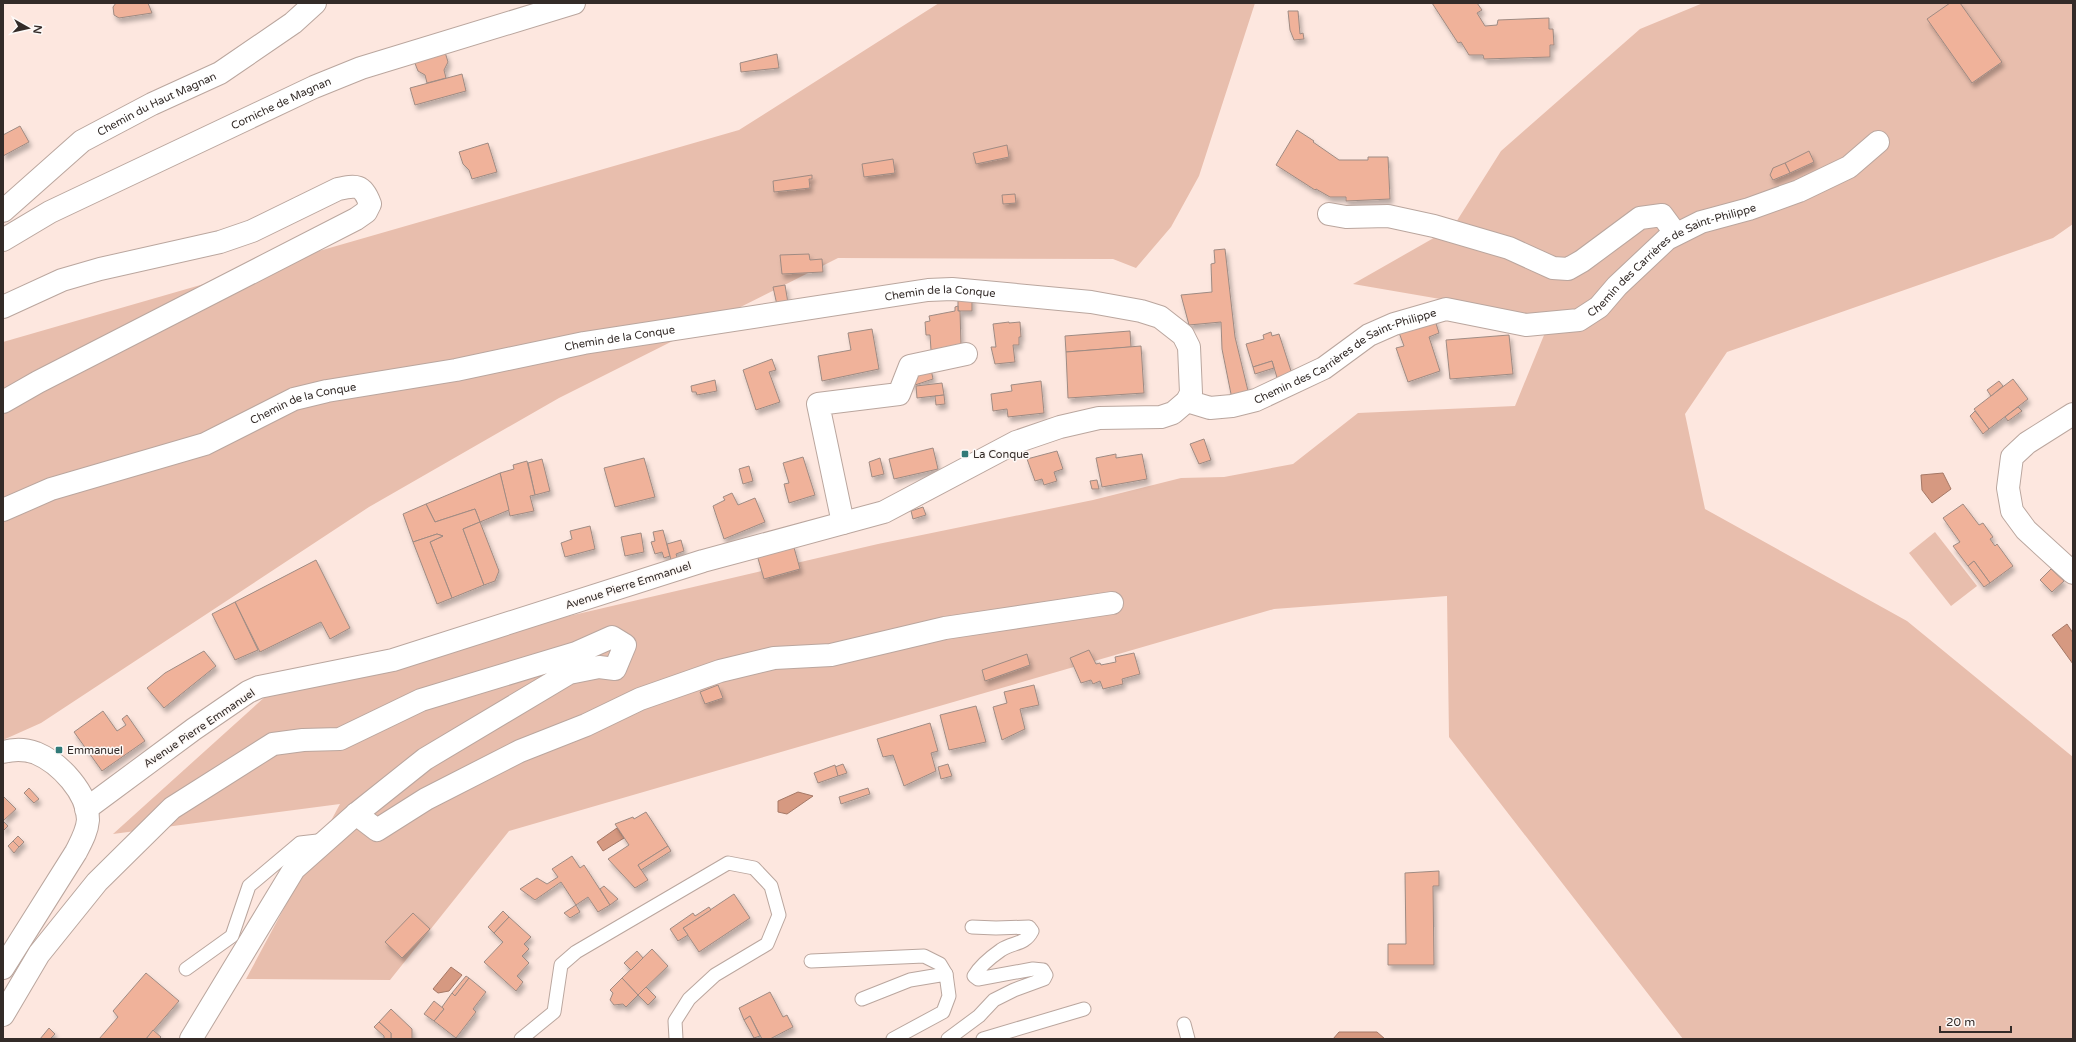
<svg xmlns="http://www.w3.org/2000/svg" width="2076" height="1042" font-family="'Varela Round',sans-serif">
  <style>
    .green { fill: #e8bead }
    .water { fill: #d69981; stroke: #a57866 }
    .building { fill: #f0b29a; stroke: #9f8b83; filter: url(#shadow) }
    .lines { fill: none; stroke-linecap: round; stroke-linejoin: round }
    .lane-casing { stroke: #baa69e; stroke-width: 15 }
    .street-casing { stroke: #baa69e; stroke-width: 24 }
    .secondary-casing { stroke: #baa69e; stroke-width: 24 }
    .lane { stroke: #fff; stroke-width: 13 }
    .street { stroke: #fff; stroke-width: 22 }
    .secondary { stroke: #fff; stroke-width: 22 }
    .poi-dot { fill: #317a78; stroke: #fdf9f7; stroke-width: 1.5 }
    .labels { text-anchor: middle; stroke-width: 3; stroke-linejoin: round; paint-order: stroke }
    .street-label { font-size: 11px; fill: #332b28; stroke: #fdf9f7 }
    .poi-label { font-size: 11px; fill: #332b28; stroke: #fdf9f7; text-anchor: start }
  </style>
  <defs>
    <filter id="shadow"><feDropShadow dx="2.5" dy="4.5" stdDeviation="2" flood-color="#0004"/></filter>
  </defs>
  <rect width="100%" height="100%" fill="#fde7df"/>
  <!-- green -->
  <g class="green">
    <path d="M939,3H1255L1199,176L1171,227L1136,268L1113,259L838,258L559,398L369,507L41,723L3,740V342L739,130Z"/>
    <path d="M1703,3H2073V224L2053,238L1727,352L1685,414L1705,509L1907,621L2073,757V1039H1683L1449,737L1447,596L1274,609L509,831L390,980L246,979L340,804L113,834L267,695L500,632L878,544L1093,500L1181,478L1224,477L1293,464L1358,413L1515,406L1551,318L1353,284L1453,227L1501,151L1640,29Z"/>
    <path d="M1935,532L1977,586L1951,606L1909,553Z"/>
  </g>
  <!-- water -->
  <g class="water">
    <path d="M1943,473L1951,489L1932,503L1922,490L1921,475Z"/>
    <path d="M2067,624L2073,633V664L2052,635Z"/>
    <path d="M798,792L813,796L787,814L778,812V801Z"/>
    <path d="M617,828L624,838L603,851L597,842Z"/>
    <path d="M451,967L462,975L449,991L438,993L433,989Z"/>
    <path d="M1339,1032H1377L1385,1039H1333Z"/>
  </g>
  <!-- building -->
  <g class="building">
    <path d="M116,3H148L152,13L119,18L114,15L113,7Z"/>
    <path d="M1432,3H1477L1482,10L1477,13L1485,26L1497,25L1498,20L1549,18V29H1553L1554,45H1550V57L1484,59L1483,55H1469L1461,42L1458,43Z"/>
    <path d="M1950,3H1960L2002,62L1972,83L1927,19Z"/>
    <path d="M1288,11H1298L1300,34L1303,33L1304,39L1294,40L1290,30Z"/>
    <path d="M445,52L448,62L444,70L446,78L427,83L425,75L418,71L414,61Z"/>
    <path d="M777,54L779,68L741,72L740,63Z"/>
    <path d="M462,74L466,91L415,105L410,88Z"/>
    <path d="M20,126L29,142L3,156V135Z"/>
    <path d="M1297,130L1314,141L1313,142L1339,160H1368V157H1388L1390,199L1346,201V197H1330L1316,189L1315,190L1276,165Z"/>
    <path d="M488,143L497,172L472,179L469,170L463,164L459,152Z"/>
    <path d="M1007,145L1009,157L976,164L973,153Z"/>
    <path d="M1809,151L1814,162L1790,173L1785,163Z"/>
    <path d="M893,159L895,173L864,177L862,164Z"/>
    <path d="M1785,163L1790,173L1773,180L1770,175L1773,168Z"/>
    <path d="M812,175V179H809L810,188L774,192L773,181Z"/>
    <path d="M1015,194L1016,203L1003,204L1002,195Z"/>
    <path d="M1225,249L1235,337L1249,395L1232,399L1222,349L1221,322L1189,325L1181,295L1212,292L1211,264L1215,263L1214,250Z"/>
    <path d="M809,254L810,260L822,259L823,272L782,274L780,255Z"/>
    <path d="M785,285L788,303L777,305L773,287Z"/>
    <rect x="958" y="296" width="14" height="15"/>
    <path d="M958,306V311H960L961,345L931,350L930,335H926L925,322L930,321L929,316L955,311V307Z"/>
    <path d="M1434,317L1439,333L1429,337L1440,371L1408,382L1396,348L1404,346L1398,330Z"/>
    <path d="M1009,322V323L1020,322L1021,337H1019V345H1013L1015,362L995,364L991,347H996L993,324Z"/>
    <path d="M872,329L879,369L822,381L818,356L851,350L848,333Z"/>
    <path d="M1130,331L1131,347L1066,352L1065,336Z"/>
    <path d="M1271,332L1272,336L1279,334L1292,374L1278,381L1272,361L1253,367L1246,344L1264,339L1263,335Z"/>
    <path d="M1509,335L1513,374L1450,379L1446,340Z"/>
    <path d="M1141,346L1144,393L1068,398L1066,352Z"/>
    <path d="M772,359L776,370L769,372L780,402L756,410L743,370Z"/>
    <path d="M1272,361L1274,368L1255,374L1253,367Z"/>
    <path d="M931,369L933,379L912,386L913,373Z"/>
    <path d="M2013,379L2028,399L1989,429L1974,409Z"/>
    <path d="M715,380L717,391L697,395L696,392H692L691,386Z"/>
    <path d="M1041,381L1044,413L1008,417L1007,409L993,411L991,394L1012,391L1011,385Z"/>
    <path d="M1999,381L2003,386L1991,396L1987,390Z"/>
    <path d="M942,383L944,395L917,398L916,386Z"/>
    <path d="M944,395L945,404L936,405L935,396Z"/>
    <path d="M2018,407L2022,411L2008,421L2005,417Z"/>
    <path d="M1975,411L1989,429L1983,434L1970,416Z"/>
    <path d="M1204,439L1211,460L1199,464L1190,444Z"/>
    <path d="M933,448L938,469L894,479L889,459Z"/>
    <path d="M1057,451L1063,469L1054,472L1057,481L1044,485L1042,479L1035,481L1027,459Z"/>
    <path d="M1116,454V458L1142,454L1147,479L1102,487L1096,458Z"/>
    <path d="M803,457L815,495L789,503L784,484L789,483L783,463Z"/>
    <path d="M644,458L655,497L615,507L604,468Z"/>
    <path d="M880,458L884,474L872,477L869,462Z"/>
    <path d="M542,459L550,491L535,495L528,463Z"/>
    <path d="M527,461L535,495L530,496L534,511L510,516L500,473L514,469L513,465Z"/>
    <path d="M749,466L753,481L743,484L739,469Z"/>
    <path d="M500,473L509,510L480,522L475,509L435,522L426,504Z"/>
    <path d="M1097,480L1099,489H1092L1090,481Z"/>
    <path d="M732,493L738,505L755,498L765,522L724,539L713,506L725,500L723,497Z"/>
    <path d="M426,504L435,522L475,509L480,522L463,529L484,585L452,598L430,542L443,536L437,534L413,542L403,514Z"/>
    <path d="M1963,504L1979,525L1983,523L1993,537L1990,539L1995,546L1997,544L2013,566L1990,583L1974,561L1968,566L1953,546L1960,542L1943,518Z"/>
    <path d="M923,507L926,515L913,519L911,511Z"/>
    <path d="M480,522L499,571L495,581L484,585L463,529Z"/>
    <path d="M590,526L595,549L565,557L561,543L572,539L570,531Z"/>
    <path d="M663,530L670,556L664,558L662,552L655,554L651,542L655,541L653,532Z"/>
    <path d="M641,533L644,552L625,556L621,537Z"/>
    <path d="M437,534L443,536L430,542L452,598L437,604L413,542Z"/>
    <path d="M681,540L684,551L676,554L678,560H671L667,544Z"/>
    <path d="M793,544L800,569L764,579L757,555Z"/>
    <path d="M316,560L350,628L330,639L321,622L260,652L235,602Z"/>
    <path d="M1974,561L1990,583L1984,587L1968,566Z"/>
    <path d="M2051,569L2064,581L2052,592L2040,580Z"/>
    <path d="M235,602L258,650L235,660L212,614Z"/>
    <path d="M1089,650L1096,664L1100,663L1101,665L1116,662L1115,657L1134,653L1140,674L1122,679L1123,684L1103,689L1100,681L1093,684L1091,680L1081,683L1070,658Z"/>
    <path d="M204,651L216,666L164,708L147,688L165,673Z"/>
    <path d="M1027,654L1030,665L985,681L982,670Z"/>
    <path d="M718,685L723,698L705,704L700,692Z"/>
    <path d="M1034,685L1039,705L1020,709L1025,729L1002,740L993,707L1007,703L1004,692Z"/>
    <path d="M976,706L986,742L949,750L940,715Z"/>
    <path d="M103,711L117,731L126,725L122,719L127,715L145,741L102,771L74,732Z"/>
    <path d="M930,723L938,751L931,753L936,771L904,786L893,755L883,757L877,739Z"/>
    <path d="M843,764L847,773L838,776L835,767Z"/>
    <path d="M948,764L952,776L941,779L938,767Z"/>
    <path d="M835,765L838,776L818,783L814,773Z"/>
    <path d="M29,788L39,799L34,803L24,793Z"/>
    <path d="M868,788L870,794L841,804L839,797Z"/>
    <path d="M3,796L16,809L3,821L8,826L3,831Z"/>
    <path d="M646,812L668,846L638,865L648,880L635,888L608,859L629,845L615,824L633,817L634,819Z"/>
    <path d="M18,836L24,842L19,847L13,841Z"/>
    <path d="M13,841L19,847L14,853L8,846Z"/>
    <path d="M668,846L671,851L641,870L638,865Z"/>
    <path d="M572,856L580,868L584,865L610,905L598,912L588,897L576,905L561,882L535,900L520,889L537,878L547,884L558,877L552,869Z"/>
    <path d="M1439,871V886H1433L1434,965H1388V944H1406L1405,873Z"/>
    <path d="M604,886L618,899L610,905L600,889Z"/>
    <path d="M734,894L750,918L699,952L683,928Z"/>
    <path d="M576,905L580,912L570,918L564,913Z"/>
    <path d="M709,907L711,910L683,928L688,935L678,941L670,929L693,913L695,916Z"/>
    <path d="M503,911L509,917L494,933L488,927Z"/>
    <path d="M413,913L430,929L402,958L385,942Z"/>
    <path d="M509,917L531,937L524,944L529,949L522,956L529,963L517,976L523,982L516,991L484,962L503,942L494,933Z"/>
    <path d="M652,949L668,966L638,995L622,978Z"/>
    <path d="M637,951L643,958L631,970L624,963Z"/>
    <path d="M146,973L179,1001L146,1039H99L118,1017L113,1011Z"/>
    <path d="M466,976L469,978L455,996L452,993Z"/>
    <path d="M469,978L486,992L473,1009L476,1012L456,1038L434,1021L444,1009L442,1007L452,993L455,996Z"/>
    <path d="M622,978L638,995L626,1007L623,1004L614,1005L610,1000L613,993L610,990Z"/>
    <path d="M646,987L656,997L648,1005L638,995Z"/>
    <path d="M770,992L783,1017L787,1015L793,1027L770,1039H762L750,1016L744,1020L739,1008Z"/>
    <path d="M434,1001L444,1009L434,1021L424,1014Z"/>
    <path d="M391,1009L412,1029V1039H391V1033L379,1022Z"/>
    <path d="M750,1016L760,1036L754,1038L744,1020Z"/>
    <path d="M379,1022L391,1033V1039H384V1036L374,1027Z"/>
    <path d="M49,1028L55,1034L50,1039H40Z"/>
    <path d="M153,1030L161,1037L159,1039H146Z"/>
  </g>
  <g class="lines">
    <!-- lane casing -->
    <g class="lane-casing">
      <g id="lane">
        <path d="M811,961L924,956L940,964L946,974"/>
        <path d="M186,969L232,936L249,886L300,843L326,840"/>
        <path d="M862,999L910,980L946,974L949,996L943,1012L893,1039"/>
        <path d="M1184,1024L1188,1039"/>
        <path d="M521,1039L554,1012L561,965L576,952L728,863L754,868L771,886L779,915L767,944L715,975L689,999L675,1021L676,1039"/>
        <path d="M948,1039L979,1016L994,1000L1014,990L1044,979L1046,975L1043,970L1033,969L978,979L974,976C980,966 991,957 1001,950C1013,942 1025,945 1032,931L1029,927L996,928L972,927"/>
        <path d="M983,1039L1084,1009"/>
      </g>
    </g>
    <!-- street casing -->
    <g class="street-casing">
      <g id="street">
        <path id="s1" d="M3,211L82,141L152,104L220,73L293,23L315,3"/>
        <path d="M1329,214L1346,217L1388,216L1434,226L1509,248L1553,268L1568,269L1582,261L1640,218L1662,215L1676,234"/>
        <path id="s2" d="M1187,401L1210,408L1232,406L1256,400L1324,368L1369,335L1394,324L1446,309L1526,325L1579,320L1599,307L1617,286L1667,239L1701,222L1749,209L1799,191L1849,167L1878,142"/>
        <path d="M2073,414L2027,443L2012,457L2008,488L2012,511L2026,530L2073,573"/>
        <path d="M843,523L818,404L899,394L910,366L966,354"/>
        <path d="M356,814L377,830L426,799L520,751L586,725L640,699L720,671L774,658L831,655L945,628L1112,603"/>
        <path d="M3,1015L39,954L97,882L172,808L273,744L303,740L340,739L421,700L576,653L612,637L625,645L615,669L599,667L569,673L425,759L356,814L294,869L191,1039"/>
      </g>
    </g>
    <!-- secondary casing -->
    <g class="secondary-casing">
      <g id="secondary">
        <path id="s3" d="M3,240L50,212L314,87L361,68L574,3"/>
        <path d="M3,307L62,280L100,269L220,242L252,231L338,189C356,185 363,184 370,204L366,212L356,219L38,382L3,402"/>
        <path id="s4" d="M3,510L51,489L205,444L294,399L327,391L456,370L584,343L928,290L952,289L1091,302L1141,311L1160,317L1183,335L1189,347L1191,393L1187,401L1173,413L1161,417L1099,418L1060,427L1016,442L884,512L703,561L393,660L259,687L248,692L194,729L86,809"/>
        <path d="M3,752C14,749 25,749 36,753C60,763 88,793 88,820C87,832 81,842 76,852L3,968"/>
      </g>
    </g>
    <!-- lane -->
    <use href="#lane" class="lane"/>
    <!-- street -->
    <use href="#street" class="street"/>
    <!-- secondary -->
    <use href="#secondary" class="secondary"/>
  </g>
  <!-- markers -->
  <g class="poi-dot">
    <rect x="961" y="450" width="8" height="8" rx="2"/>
    <rect x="55" y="746" width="8" height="8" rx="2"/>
  </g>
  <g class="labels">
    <!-- street labels -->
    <g class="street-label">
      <text dy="4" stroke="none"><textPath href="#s3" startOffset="310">Corniche de Magnan</textPath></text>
      <text dy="4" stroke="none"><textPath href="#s1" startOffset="189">Chemin du Haut Magnan</textPath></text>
      <text dy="4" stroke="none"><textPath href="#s2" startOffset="531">Chemin des Carrières de Saint-Philippe</textPath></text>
      <text dy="4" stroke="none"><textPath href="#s4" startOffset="968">Chemin de la Conque</textPath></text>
      <text dy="4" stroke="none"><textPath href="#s4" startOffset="644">Chemin de la Conque</textPath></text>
      <text dy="4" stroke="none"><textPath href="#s2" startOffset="171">Chemin des Carrières de Saint-Philippe</textPath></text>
      <text dy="4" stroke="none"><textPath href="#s4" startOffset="320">Chemin de la Conque</textPath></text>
      <text transform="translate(628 585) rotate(-18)" y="4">Avenue Pierre Emmanuel</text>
      <text transform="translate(199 728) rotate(-34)" y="4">Avenue Pierre Emmanuel</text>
    </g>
    <!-- poi labels -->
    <g class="poi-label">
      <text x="973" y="458">La Conque</text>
      <text x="67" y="754">Emmanuel</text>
    </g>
  </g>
  <!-- border -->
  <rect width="2076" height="1042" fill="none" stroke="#332b28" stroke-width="8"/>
  <!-- north arrow -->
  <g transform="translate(28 28) rotate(98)" stroke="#fdf9f7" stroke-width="3" paint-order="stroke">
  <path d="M0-3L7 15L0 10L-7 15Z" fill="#332b28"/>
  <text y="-6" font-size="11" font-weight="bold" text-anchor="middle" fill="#332b28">N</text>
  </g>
  <!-- scale -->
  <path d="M1940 1026v6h71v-6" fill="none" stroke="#332b28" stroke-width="2"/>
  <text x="1946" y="1026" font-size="12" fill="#332b28" stroke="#fdf9f7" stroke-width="3" paint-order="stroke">20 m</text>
</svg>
